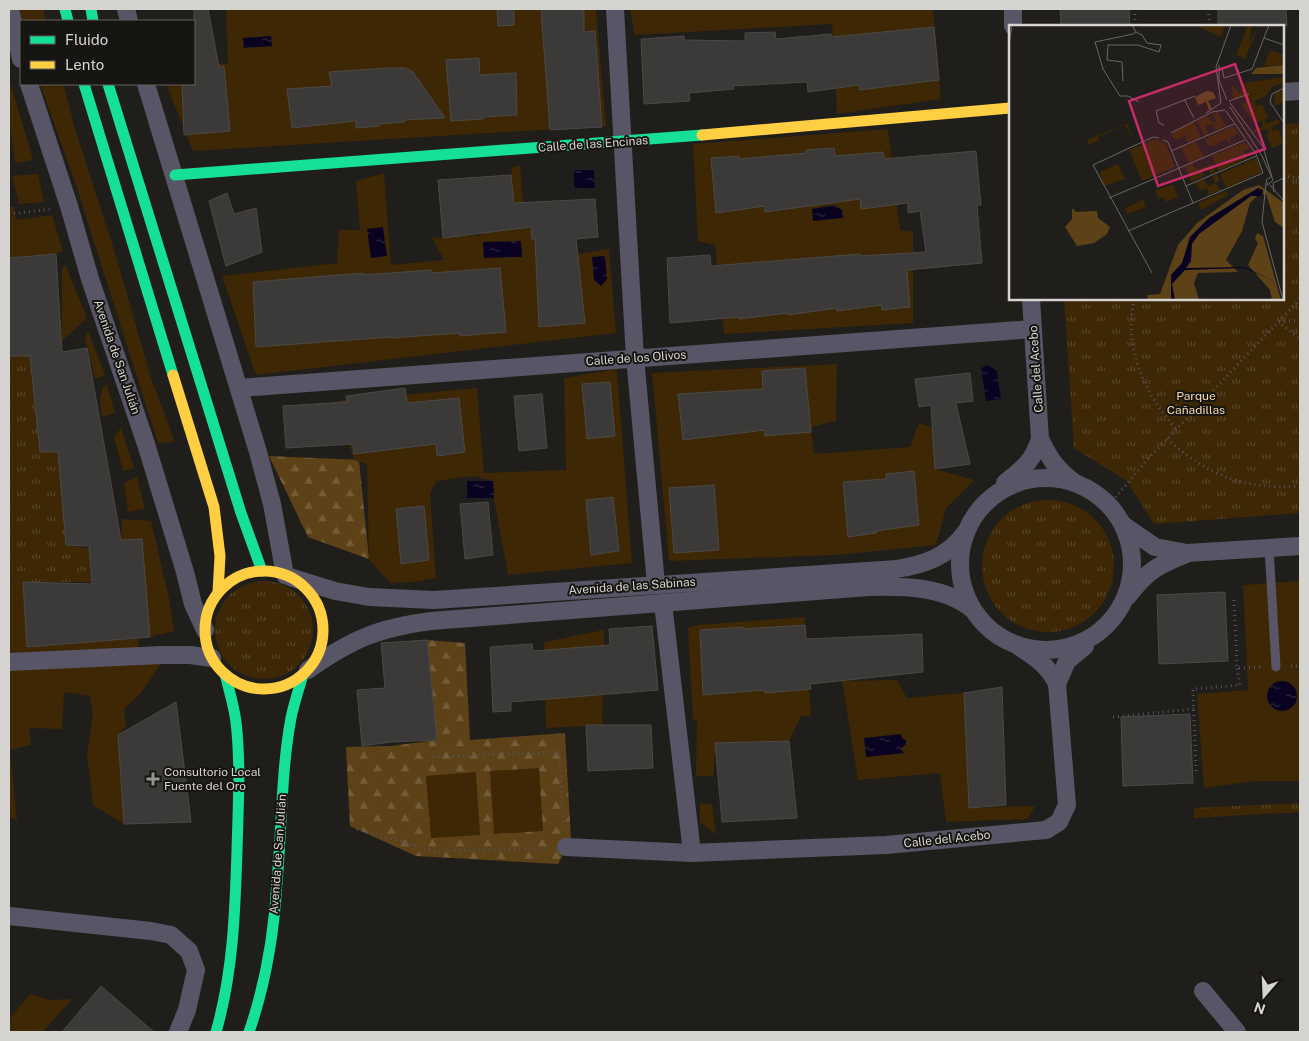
<svg xmlns="http://www.w3.org/2000/svg" width="1309" height="1041" font-family="'Public Sans',sans-serif">
  <style>
    .grass { fill: url(#grass-tufts) }
    .forest { fill: url(#forest-firs) }
    .garden { fill: #3d2704 }
    .water { fill: url(#water-ripples) }
    .building { fill: #3b3a38; stroke: #4b4947 }
    .lines { fill: none; stroke-linecap: round; stroke-linejoin: round }
    .path { stroke: #54525b; stroke-width: 3; stroke-dasharray: 1 4; stroke-linecap: butt }
    .lane { stroke: #585666; stroke-width: 9 }
    .street { stroke: #585666; stroke-width: 18 }
    .fast { stroke: #16e098; stroke-width: 11 }
    .slow { stroke: #ffcf43; stroke-width: 11 }
    .poi-dot { fill: #969491; stroke: #171511; stroke-width: 2 }
    .labels { text-anchor: middle; stroke-width: 4; stroke-linejoin: round; paint-order: stroke }
    .street-label { font-size: 12px; fill: #d6d4d1; stroke: #171511 }
    .park-label { font-size: 12px; fill: #f7d7af; stroke: #171511 }
    .poi-label { font-size: 12px; fill: #d6d4d1; stroke: #171511; text-anchor: start }
    .inset-road { fill: none; stroke: #696764; stroke-width: 1 }
    .view { fill: #c42b67; fill-opacity: 0.15; stroke: #c42b67; stroke-width: 2.5 }
    .inset-edge { fill: none; stroke: #d6d4d1; stroke-width: 2.5 }
  </style>
  <defs>
    <pattern id="grass-tufts" width="24" height="20" patternUnits="userSpaceOnUse" patternTransform="scale(1.25)"><rect width="24" height="20" fill="#3d2704"/><path d="M3 7l-1-3M5 7V3M7 7l1-3M15 17l-1-3M17 17v-4M19 17l1-3" fill="none" stroke="#584528"/></pattern>
    <pattern id="forest-firs" width="22" height="20" patternUnits="userSpaceOnUse" patternTransform="scale(1.25)"><rect width="22" height="20" fill="#5d4117"/><path d="M5 1l3.5 6h-7zM16 11l3.5 6h-7z" fill="#745c38"/></pattern>
    <pattern id="water-ripples" width="26" height="14" patternUnits="userSpaceOnUse" patternTransform="scale(1.25)"><rect width="26" height="14" fill="#090321"/><path d="M2 4q2-2 4 0t4 0M15 11q2-2 4 0t4 0" fill="none" stroke="#2c2740"/></pattern>
  </defs>
  <rect width="100%" height="100%" fill="#201e1b"/>
  <!-- grass -->
  <g class="grass">
    <path d="M1300,123V513L1154,524L1127,481L1074,448L1064,299H1283V124Z"/>
    <path d="M9,356H30L40,452H58L66,545L89,548L91,582H23L9,579Z"/>
    <circle cx="1048" cy="566" r="66"/>
    <circle cx="264" cy="630" r="49"/>
    <path d="M1300,803V812L1194,818V808Z"/>
  </g>
  <!-- forest -->
  <g class="forest">
    <path d="M269,456L359,460L369,559L308,537Z"/>
    <path d="M427,640L465,643L470,740L565,733L571,840L558,864L416,856L350,826L346,747L391,746L437,740Z"/>
  </g>
  <!-- garden -->
  <g class="garden">
    <path d="M17,9H43L46,21H21Z"/>
    <path d="M226,9H596L606,126L193,151L166,84H194V65L228,63Z"/>
    <path d="M630,9H933L941,99L837,114L832,24L635,35Z"/>
    <path d="M9,78L33,160L15,163L9,118Z"/>
    <path d="M40,84H63L76,132L116,256L151,378L175,442L158,443L77,188Z"/>
    <path d="M888,129L900,230L913,232V323L724,334L715,245L698,241L693,144Z"/>
    <path d="M520,165L524,217L531,219L532,239L549,238L572,255L609,249L616,333L256,375L222,276L337,263L339,230H360L356,181L384,173L391,265L444,260L432,238L481,235L483,221L487,222L488,233L516,229L511,175L512,168Z"/>
    <path d="M38,174L44,202L19,204L12,176Z"/>
    <path d="M9,207H14L16,220L52,215L63,251L56,254L9,258Z"/>
    <path d="M66,266L87,318L62,341V267Z"/>
    <path d="M88,331L105,375L95,379L85,338Z"/>
    <path d="M837,364L836,421L811,427L814,454L910,447L919,423L933,428L935,469L974,480L946,508L936,545L836,555L669,561L652,373Z"/>
    <path d="M617,369L632,563L508,575L494,498L493,481L474,476L436,481L430,494L436,578L413,582L390,583L369,559L367,464L354,460L337,401L477,388L484,473L566,470L564,378Z"/>
    <path d="M107,385L115,413L102,417L100,399L103,386Z"/>
    <path d="M121,428L134,468L123,471L114,437Z"/>
    <path d="M137,477L145,509L128,512L124,483Z"/>
    <path d="M122,519L151,521L169,598L174,631L149,637L142,539L121,540Z"/>
    <path d="M9,579L23,582L28,647L138,638L140,660L161,664L140,694L124,709L126,726L118,735L124,824L93,805L87,754L93,713L90,696L64,692L62,729L29,728L31,745L10,750L17,821L9,817Z"/>
    <path d="M1300,581V781H1254L1204,788L1197,694L1248,690L1243,585Z"/>
    <path d="M805,617L811,716H801L789,741L716,743L713,776H696L697,720H693L688,628L698,625Z"/>
    <path d="M604,630L602,725L546,728L544,642Z"/>
    <path d="M897,680L907,698L964,693L969,808L1035,806L1028,819L946,822L940,773L858,780L842,681Z"/>
    <path d="M539,768L543,831L494,834L490,771Z"/>
    <path d="M476,772L480,835L431,838L426,776Z"/>
    <path d="M700,803L712,804L716,835L700,822Z"/>
    <path d="M30,994L51,1000L72,999L43,1032H9V1019Z"/>
  </g>
  <!-- water -->
  <g class="water">
    <path d="M271,36L272,46L244,48L243,38Z"/>
    <path d="M574,170H594L595,188H574Z"/>
    <path d="M835,205L842,210L843,218L813,221L812,209Z"/>
    <path d="M383,227L387,256L371,258L367,229Z"/>
    <path d="M521,241L522,257L484,258L483,242Z"/>
    <path d="M605,256L607,279L601,286L594,280L592,257Z"/>
    <path d="M988,365L997,371L1001,399L986,401L981,368Z"/>
    <path d="M467,481H493L494,498H467Z"/>
    <circle cx="1282" cy="696" r="15"/>
    <path d="M901,734L902,738L906,740V744L901,749L904,753L866,757L864,738Z"/>
  </g>
  <!-- building -->
  <g class="building">
    <path d="M194,9H208L219,67L224,66L230,131L184,135L182,84H194Z"/>
    <path d="M497,9H514V25L498,26Z"/>
    <path d="M541,9H584V32L595,31L602,127L550,130Z"/>
    <path d="M1060,9H1129L1130,26H1061Z"/>
    <path d="M1218,9H1286L1287,26H1218Z"/>
    <path d="M934,27L939,80L860,90L859,85L808,92L807,82L733,86L734,89L689,93L690,101L644,104L641,39L684,36V40L745,41V33L775,32L776,39L831,34V37Z"/>
    <path d="M479,58L480,75L516,73L517,115L483,117V119L451,121L446,60Z"/>
    <path d="M387,68H405L413,72L445,118L404,120V122L379,124V126L356,128V121L292,128L287,89L332,86L329,72Z"/>
    <path d="M834,148L835,156L883,152L884,159L976,151L981,205H977L982,263L907,270L910,307L882,310V305L837,311V308L788,315V313L739,319V317L670,323L667,258L710,255L711,266L860,254V256L926,252L920,211L908,213V203L861,209L860,199L765,212V206L716,213L711,158L739,156V159L806,153V150Z"/>
    <path d="M511,175L514,203L595,199L598,237L576,239L585,323L539,327L535,239H532L531,227L443,238L438,180Z"/>
    <path d="M227,193L234,214L256,208L262,252L226,266L209,201Z"/>
    <path d="M56,254L62,352L87,348L121,540L142,539L150,637L27,647L23,582L92,584L89,546L66,545L58,452H40L30,356H9V258Z"/>
    <path d="M500,268L506,332L460,336V333L391,338V337L256,347L253,282L363,273V275L431,270V273Z"/>
    <path d="M805,368L811,432L765,436V430L683,440L678,394L763,389L762,371Z"/>
    <path d="M970,373L973,401L956,403L970,464L935,469L931,405L919,407L915,379Z"/>
    <path d="M610,382L615,436L587,439L582,384Z"/>
    <path d="M405,388L407,403L459,398L465,452L437,456L436,444L354,454L353,444L286,448L283,406L347,402L346,396Z"/>
    <path d="M542,394L547,448L519,451L514,396Z"/>
    <path d="M914,471L919,525L876,531V533L848,537L843,482L886,479V474Z"/>
    <path d="M714,485L719,550L674,553L669,488Z"/>
    <path d="M613,497L619,551L591,555L586,500Z"/>
    <path d="M488,502L493,555L465,559L460,504Z"/>
    <path d="M424,506L429,560L401,564L396,509Z"/>
    <path d="M1225,592L1228,661L1159,664L1157,595Z"/>
    <path d="M805,625L806,639L922,634L923,672L810,684L811,689L765,693V690L703,695L700,630L743,627V629Z"/>
    <path d="M652,626L658,690L511,702V711L493,712L490,647L532,644L533,651L610,645L609,629Z"/>
    <path d="M427,640L437,740L390,742L362,746L357,690L385,688L381,643Z"/>
    <path d="M1002,687L1006,805L969,808L964,693Z"/>
    <path d="M176,702L191,822L124,824L118,735Z"/>
    <path d="M1190,714L1193,783L1123,786L1121,717Z"/>
    <path d="M586,725H651L653,768L588,771Z"/>
    <path d="M789,741L797,818L722,822L715,743Z"/>
    <path d="M101,986L154,1032H62Z"/>
  </g>
  <g class="lines">
    <!-- path -->
    <g class="path">
      <path d="M1135,9V26"/>
      <path d="M1208,9L1210,26"/>
      <path d="M1283,176L1300,178"/>
      <path d="M9,214L51,209"/>
      <path d="M1134,299C1124,349 1144,393 1176,429"/>
      <path d="M1300,320L1279,322L1300,339"/>
      <path d="M1167,439C1209,476 1244,490 1300,486"/>
      <path d="M1109,505L1149,458L1300,299"/>
      <path d="M1234,600L1237,668L1262,667"/>
      <path d="M1291,666H1300"/>
      <path d="M1113,717L1194,709"/>
      <path d="M433,757L559,752L564,829"/>
      <path d="M1196,771L1193,689L1240,685L1237,668"/>
      <path d="M357,829L434,851L549,848"/>
    </g>
    <!-- lane -->
    <path class="lane" d="M1269,548L1276,667"/>
    <!-- street -->
    <g class="street">
      <path d="M10,9L21,59"/>
      <path d="M126,9L129,21"/>
      <path d="M615,9L635,358L656,584"/>
      <path d="M1013,9V26"/>
      <path d="M29,84L69,206L90,279L146,444L185,572L193,604L205,630"/>
      <path d="M146,84L258,452L272,504L285,575"/>
      <path d="M1283,92L1300,91"/>
      <path d="M239,388L1033,329"/>
      <path d="M1040,439C1050,459 1056,469 1075,483"/>
      <circle cx="1046" cy="564" r="86"/>
      <path d="M1005,483C1023,468 1032,463 1040,439L1031,299"/>
      <path d="M1123,525L1155,547L1187,553L1300,546"/>
      <path d="M290,577L335,591L369,597L434,600L897,569C926,564 947,557 965,533"/>
      <path d="M1128,596C1147,571 1158,565 1186,554"/>
      <path d="M663,603L692,853"/>
      <path d="M9,662L162,655H190L212,658"/>
      <path d="M308,670C352,639 378,628 431,621L868,587C903,586 944,586 972,609"/>
      <path d="M1057,684L1067,661L1085,646"/>
      <path d="M566,847L692,853L886,845L1046,830L1059,822L1067,805L1057,684C1048,665 1035,657 1018,646"/>
      <path d="M9,916L151,931L171,935L189,951L196,970L187,1010L178,1032"/>
      <path d="M1203,991L1237,1032"/>
    </g>
    <!-- fast -->
    <g class="fast">
      <path d="M65,9L68,21"/>
      <path d="M91,9L93,21"/>
      <path d="M84,84L173,375"/>
      <path d="M108,84L241,513L262,571"/>
      <path d="M175,175L702,135"/>
      <path d="M216,1032C233,973 235,913 237,851C238,808 241,765 236,722C234,706 229,690 225,674"/>
      <path d="M249,1032C266,983 274,934 277,882C282,828 281,772 291,718C294,703 299,689 303,674"/>
    </g>
    <!-- slow -->
    <g class="slow">
      <path d="M702,135L1010,108"/>
      <path d="M173,375L214,507L220,556L218,593"/>
      <circle cx="264" cy="630" r="59"/>
    </g>
  </g>
  <!-- markers -->
  <path class="poi-dot" d="M150.5 771.5h5v5h5v5h-5v5h-5v-5h-5v-5h5z"/>
  <g class="labels">
    <!-- street labels -->
    <g class="street-label">
      <text transform="translate(593 144) rotate(-4)" y="4">Calle de las Encinas</text>
      <text transform="translate(117 357) rotate(71)" y="4">Avenida de San Julián</text>
      <text transform="translate(636 358) rotate(-4)" y="4">Calle de los Olivos</text>
      <text transform="translate(1036 369) rotate(-94)" y="4">Calle del Acebo</text>
      <text transform="translate(632 586) rotate(-4)" y="4">Avenida de las Sabinas</text>
      <text transform="translate(947 839) rotate(-6)" y="4">Calle del Acebo</text>
      <text transform="translate(278 854) rotate(-86)" y="4">Avenida de San Julián</text>
    </g>
    <!-- park labels -->
    <g class="park-label">
      <text x="1196" y="400">Parque<tspan x="1196" dy="14">Cañadillas</tspan></text>
    </g>
    <!-- poi labels -->
    <g class="poi-label">
      <text x="164" y="776">Consultorio Local<tspan x="164" dy="14">Fuente del Oro</tspan></text>
    </g>
  </g>
  <!-- overview -->
  <g transform="translate(1009 25)">
    <rect width="275" height="275" fill="#201e1b"/>
    <path d="M186,0H216L212,12ZM275,52V58L264,61L257,71L245,76L248,81L253,79L259,93L246,98L232,79L244,76L235,58ZM275,64V77L265,81L266,68ZM136,91L118,99L125,116L116,100L89,112L98,129L90,115L80,120L78,115ZM269,104L275,118L263,123L257,109ZM147,114L156,118L166,142L133,156L120,125ZM164,159L169,172L157,177L154,172L150,174L146,166ZM217,166L219,170L192,185L189,178Z" fill="#3d2704"/>
    <path d="M275,40V49H242L247,43ZM198,66L204,67L207,73L199,76L203,84L200,85L197,77L189,80L186,72ZM250,160L275,178V203L266,197L257,169L248,171L241,178L233,206L217,235L229,247L189,248L185,258L190,275H139L138,270L151,269L169,220L188,198L234,165ZM63,183L67,187L88,186L89,193L101,202L98,209L85,218L68,221L56,202L63,194ZM248,208L254,211L272,275H263L261,265L239,240L249,218L246,214Z" fill="#5d4117"/>
    <path d="M239,0H243L240,18L250,0L236,34L227,30ZM261,25L275,30V40L255,41ZM231,58H235L244,77H237L235,72L224,74L223,60L231,69L234,63ZM208,87L217,101L206,106L203,99L197,101L199,109L195,111L188,96L198,91L204,98L207,96L204,89ZM255,94L257,99L269,94L272,98L262,102L264,106L260,108L258,104L245,108L243,105L254,101L252,96ZM185,97L192,112L177,118V110L169,115L163,112L164,106ZM224,101L230,108L221,112L222,119L216,114L207,120L209,125L206,120L199,121L196,114ZM187,117L195,132L180,138L172,123ZM236,117L241,123L235,125L238,133L209,146L203,131ZM247,133L253,147L217,163L211,149ZM184,138L187,145L203,139L207,146L201,149L199,143L193,145L195,151L183,157L176,142ZM109,139L116,154L95,161L91,147ZM208,149L211,156L206,158L212,165L199,170V164L190,165L187,158L195,154L199,161L206,158L203,151ZM134,174L137,182L118,189L116,184Z" fill="#3d2704"/>
    <path d="M249,163L254,165L253,171H242L190,209L183,219L182,236L177,243L235,242L266,256L235,243L176,245L163,259L166,275H162V250L173,238L181,212L200,193Z" fill="#090321"/>
    <path class="inset-road" d="M123,0L127,7L124,9L86,17L94,44L111,71H119L130,77M255,13L275,20M0,20L3,0M210,40V55L218,75M213,42L215,53L243,44L260,0M114,56L113,37L98,35L99,20H129L150,27L152,20L138,18L133,10L127,7M275,63L263,69L261,77L275,98M175,74L185,93M220,76L240,69M212,78L207,42L222,0M221,78L254,122L263,152M221,82L253,131L264,155L259,160L257,155L262,152M197,88L212,78M155,100L150,98L147,86L186,71M162,108L203,87L216,85M154,115L159,117L184,178M162,126L225,99M257,158L253,197L274,275M261,160L275,176M177,161L247,131M265,167L264,158L275,153M100,173L236,115M119,206L254,148L247,129L217,86M143,248L84,140L144,112L150,113"/>
    <path class="view" d="M226,39L256,124L149,161L120,76Z"/>
    <rect width="275" height="275" class="inset-edge"/>
  </g>
  <!-- border -->
  <rect width="1309" height="1041" fill="none" stroke="#d6d4d1" stroke-width="20"/>
  <!-- legend -->
  <rect x="20" y="20" width="175" height="65" fill="#171511" stroke="#63615e"/>
  <rect x="30" y="36" width="25" height="8" fill="#16e098" stroke="#63615e"/>
  <text x="65" y="45" font-size="15" fill="#d6d4d1">Fluido</text>
  <rect x="30" y="61" width="25" height="8" fill="#ffcf43" stroke="#63615e"/>
  <text x="65" y="70" font-size="15" fill="#d6d4d1">Lento</text>
  <!-- north arrow -->
  <g transform="translate(1264 996) rotate(199)" stroke="#171511" stroke-width="4" paint-order="stroke">
  <path d="M0-4L9 19L0 12L-9 19Z" fill="#d6d4d1"/>
  <text y="-8" font-size="14" font-weight="bold" text-anchor="middle" fill="#d6d4d1">N</text>
  </g>
</svg>
